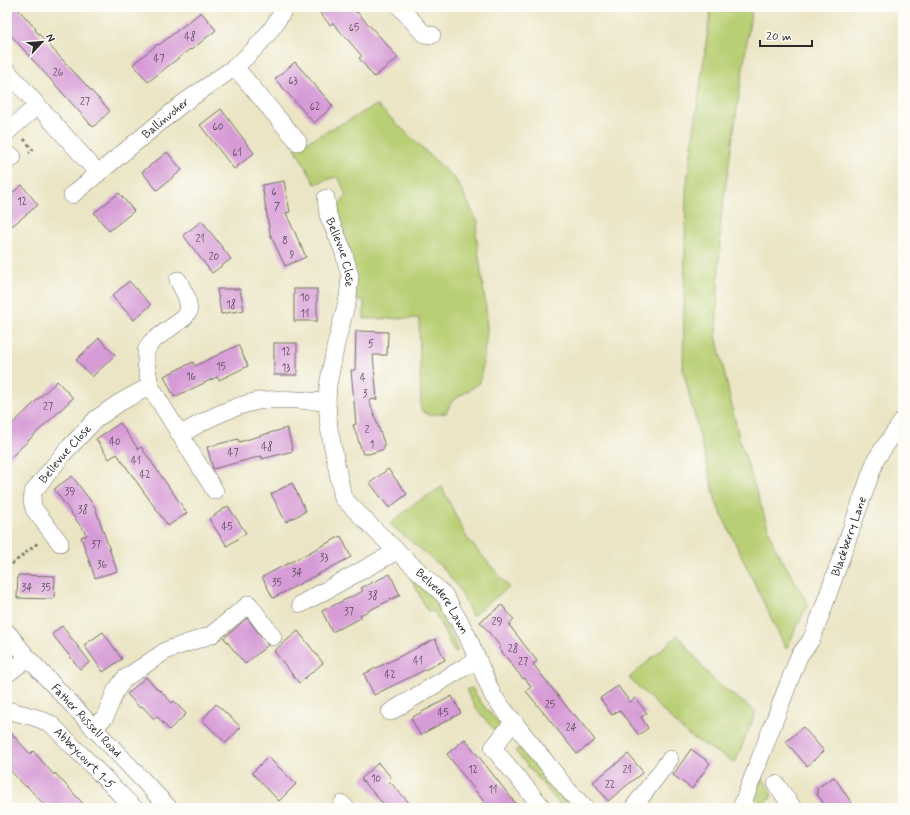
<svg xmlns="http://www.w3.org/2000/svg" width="910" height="815" font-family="Mynerve,sans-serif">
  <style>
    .green { fill: #b9cf74; stroke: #727d50 }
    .building { fill: #d69ad6 }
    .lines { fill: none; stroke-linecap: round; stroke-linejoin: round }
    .minor-casing { stroke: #6e6c61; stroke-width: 18 }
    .path { stroke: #6e6c61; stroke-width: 2.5; stroke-dasharray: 3 3; stroke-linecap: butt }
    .minor { stroke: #fff; stroke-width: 17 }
    .labels { text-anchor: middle; stroke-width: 3.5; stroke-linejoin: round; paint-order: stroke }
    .number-label { font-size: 10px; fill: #564756 }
    .street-label { font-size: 12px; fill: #2b2b2b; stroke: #fdfcf7 }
  </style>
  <rect width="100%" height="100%" fill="#fdfcf7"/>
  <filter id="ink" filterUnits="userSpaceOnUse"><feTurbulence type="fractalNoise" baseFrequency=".025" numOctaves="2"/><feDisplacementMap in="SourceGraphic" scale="8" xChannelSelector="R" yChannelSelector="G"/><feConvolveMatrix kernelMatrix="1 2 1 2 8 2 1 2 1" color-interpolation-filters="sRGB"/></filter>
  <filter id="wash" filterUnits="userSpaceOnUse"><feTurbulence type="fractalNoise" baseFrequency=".012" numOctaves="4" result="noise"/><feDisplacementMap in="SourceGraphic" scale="16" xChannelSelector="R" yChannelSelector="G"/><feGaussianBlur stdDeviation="0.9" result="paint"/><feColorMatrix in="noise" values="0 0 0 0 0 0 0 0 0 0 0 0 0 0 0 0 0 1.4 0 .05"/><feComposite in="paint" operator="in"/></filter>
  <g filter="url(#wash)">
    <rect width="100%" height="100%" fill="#ebe5c5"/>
    <!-- green -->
    <g class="green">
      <path d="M711,7H752L721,218L716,335L739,438L774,546L808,604L786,649L717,505L683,370L686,190Z"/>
      <path d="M377,105L456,180L478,222L476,235L486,308L487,332L480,383L452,401L446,413L429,415L421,410L419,318L364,319V300H353L335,213L346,195L338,176L315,184L295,148Z"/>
      <path d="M442,487L467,538L509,587L472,616L460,590L444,569L390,524L414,504Z"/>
      <path d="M410,576L419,580L439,608L458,651L454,652L434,611L428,612Z"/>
      <path d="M678,635L712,679L756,712L735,763L688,735L629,678Z"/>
      <path d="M472,688L482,704L502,727L496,732L476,709L466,690Z"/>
      <path d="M520,747L571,808H563L515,751Z"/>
      <path d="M762,776L772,795L771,798L761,805L762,808H749Z"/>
    </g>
    <g id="blocks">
      <!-- building -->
      <g class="building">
        <path d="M14,7H16L36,29L35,30L110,111L93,127L7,31V13Z"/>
        <path d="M315,7H352L356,13L357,12L382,39L398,58L374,77L359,58L362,56L333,23L330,25Z"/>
        <path d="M201,12L216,30L191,50L190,49L148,82L133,64L158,44L159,45Z"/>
        <path d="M295,62L333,106L314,123L275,79Z"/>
        <path d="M221,109L254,153L234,169L200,125Z"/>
        <path d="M167,152L182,170L157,190L142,172Z"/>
        <path d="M284,181L290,212L286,213L306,257L285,266L270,234L262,185Z"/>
        <path d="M22,185L38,205L7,230V197Z"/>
        <path d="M119,193L134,211L109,231L94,213Z"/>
        <path d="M202,221L231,259L212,273L183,235Z"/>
        <path d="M129,281L151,305L134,320L112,296Z"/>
        <path d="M217,289H240L244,310L221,314Z"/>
        <rect x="294" y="289" width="23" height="32"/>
        <path d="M356,331L388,332L387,355H373L377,399L369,400L384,443V449L369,454H363L353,425L356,424L351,370H355Z"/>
        <path d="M99,338L115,355L92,377L76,360Z"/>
        <rect x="274" y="343" width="23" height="32"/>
        <path d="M238,345L248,366L219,380L217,377L174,397L164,376L193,362L195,366Z"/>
        <path d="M57,381L73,398L7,461V429Z"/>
        <path d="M120,423L138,449L141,447L187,513L168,526L117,454L109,459L96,439Z"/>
        <path d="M287,428L293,451L262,459V456L213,469L207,447L238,439L239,442Z"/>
        <path d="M388,469L407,494L389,508L370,483Z"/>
        <path d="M72,476L95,507L117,571L95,578L81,537L87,535L54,489Z"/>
        <path d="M292,483L306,511L286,522L271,494Z"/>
        <path d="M228,506L246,533L227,546L209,519Z"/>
        <path d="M341,536L351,557L273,598L262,577Z"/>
        <path d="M390,574L400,595L360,615L361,618L332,632L322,611L363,591L361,588Z"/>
        <path d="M18,575L55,576L54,599L17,598Z"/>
        <path d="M502,605L514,620L509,625L537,661L533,664L573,715L574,714L595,740L577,754L526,691L531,687L525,678L523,679L499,648L501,647L480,622Z"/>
        <path d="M247,618L268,645L245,664L224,638Z"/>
        <path d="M62,626L90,662L80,669L52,634Z"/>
        <path d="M298,631L323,663L299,683L274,651Z"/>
        <path d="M103,632L122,659L103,672L84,645Z"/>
        <path d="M435,639L445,660L374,695L364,674Z"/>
        <path d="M146,677L159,691L160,690L172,703L174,701L186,714L169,730L157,716L154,719L142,706L140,708L127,694Z"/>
        <path d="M618,686L630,702L635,698L647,713L641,717L648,728L639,735L619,710L612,715L600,698Z"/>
        <path d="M452,696L461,713L420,735L411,718Z"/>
        <path d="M216,704L241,727L226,743L202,720Z"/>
        <path d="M803,727L824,751L807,766L786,742Z"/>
        <path d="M7,728L30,754L33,751L54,775L55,773L87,808H47L27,786L26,787L7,767Z"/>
        <path d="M465,739L498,781L519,808H489L456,766L447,754Z"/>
        <path d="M691,749L710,763L692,789L673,775Z"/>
        <path d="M628,754L643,772L608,801L593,782Z"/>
        <path d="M268,757L296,784L279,801L252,773Z"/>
        <path d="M378,763L391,777L388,780L414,808H387L361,779Z"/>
        <path d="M834,777L843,790L855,808H827L824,804L817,794V788Z"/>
      </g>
    </g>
  </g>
  <g filter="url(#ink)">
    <use href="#blocks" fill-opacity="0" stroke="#6e6c61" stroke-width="1"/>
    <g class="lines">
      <!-- minor casing -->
      <g class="minor-casing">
        <g id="minor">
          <path d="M285,7C273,31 255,50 235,67L298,142"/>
          <path d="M400,7L424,34L432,35"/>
          <path d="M7,71L98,173"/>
          <path d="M7,132L37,106"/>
          <path d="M7,162L13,157"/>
          <path id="s1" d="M72,195L182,104L235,67"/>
          <path id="s2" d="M326,198L328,215L343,250L350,276L348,298L336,344L328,385L327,402L329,428L343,498L379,534L445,596L467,635L493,696L568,790L585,808"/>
          <path d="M178,280L187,298L189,311L184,318L151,342L146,351V363L150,386L215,491"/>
          <path d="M181,435C203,420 239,403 265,400C285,398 307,401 327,402"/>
          <path id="s3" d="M60,543L34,509L32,501L33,492L64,453L96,419L119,403L150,386"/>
          <path d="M301,604L397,551"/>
          <path id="s4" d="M7,632L28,658L169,808"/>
          <path d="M7,674L28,658"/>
          <path id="s5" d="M7,710L37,718L51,724L134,808"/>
          <path d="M390,712L478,659"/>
          <path d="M514,721L493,748L543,808"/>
          <path d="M93,728L105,717L115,692L124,679L167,650L211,635L249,604L273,637"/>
          <path d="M776,784L793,808"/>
          <path d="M342,804L346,808"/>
          <path d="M633,808L670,759"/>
          <path id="s6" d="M741,808L799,656L811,640L819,620L876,459L903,420"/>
        </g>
      </g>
      <!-- path -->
      <g class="path">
        <path d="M24,139L33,150L29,153"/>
        <path d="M7,568L39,542"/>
      </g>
      <!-- minor -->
      <use href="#minor" class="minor"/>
    </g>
  </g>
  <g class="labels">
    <!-- number labels -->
    <g class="number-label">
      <text x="354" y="31">65</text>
      <text x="190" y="40">48</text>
      <text x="159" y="62">47</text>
      <text x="58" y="76">26</text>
      <text x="293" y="84">63</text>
      <text x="85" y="105">27</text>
      <text x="315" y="110">62</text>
      <text x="218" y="130">60</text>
      <text x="237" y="156">61</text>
      <text x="274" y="195">6</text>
      <text x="22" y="205">12</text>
      <text x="277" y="210">7</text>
      <text x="200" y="242">21</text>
      <text x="285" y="244">8</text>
      <text x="292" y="258">9</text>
      <text x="214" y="260">20</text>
      <text x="305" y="301">10</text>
      <text x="231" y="308">18</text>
      <text x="305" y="317">11</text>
      <text x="371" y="347">5</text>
      <text x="286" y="355">12</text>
      <text x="221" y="370">15</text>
      <text x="286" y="371">13</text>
      <text x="191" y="380">16</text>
      <text x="363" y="381">4</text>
      <text x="365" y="397">3</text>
      <text x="48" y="410">27</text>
      <text x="367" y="433">2</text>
      <text x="115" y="445">40</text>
      <text x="372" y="448">1</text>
      <text x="267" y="450">48</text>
      <text x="233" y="456">47</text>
      <text x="136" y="464">41</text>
      <text x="145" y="478">42</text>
      <text x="70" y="495">39</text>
      <text x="83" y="513">38</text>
      <text x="227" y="530">45</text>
      <text x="96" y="548">37</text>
      <text x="324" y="561">33</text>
      <text x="102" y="568">36</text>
      <text x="297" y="576">34</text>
      <text x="277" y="586">35</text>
      <text x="27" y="591">34</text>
      <text x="46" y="591">35</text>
      <text x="373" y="599">38</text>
      <text x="349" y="615">37</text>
      <text x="497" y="625">29</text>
      <text x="513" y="652">28</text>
      <text x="418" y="664">41</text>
      <text x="523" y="665">27</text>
      <text x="390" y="678">42</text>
      <text x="550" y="708">25</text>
      <text x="443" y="716">45</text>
      <text x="571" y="731">24</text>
      <text x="473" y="773">12</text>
      <text x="627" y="773">21</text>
      <text x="376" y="782">10</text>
      <text x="610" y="788">22</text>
      <text x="493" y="793">11</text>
    </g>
    <!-- street labels -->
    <g class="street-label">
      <text dy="4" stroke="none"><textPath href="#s1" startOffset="121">Ballinvoher</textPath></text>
      <text dy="4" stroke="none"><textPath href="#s2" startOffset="57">Bellevue Close</textPath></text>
      <text dy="4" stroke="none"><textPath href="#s3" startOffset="110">Bellevue Close</textPath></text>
      <text dy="4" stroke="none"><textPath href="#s6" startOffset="293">Blackberry Lane</textPath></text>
      <text dy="4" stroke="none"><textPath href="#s2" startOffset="452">Belvedere Lawn</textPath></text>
      <text dy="4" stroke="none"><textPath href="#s4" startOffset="119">Father Russell Road</textPath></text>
      <text dy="4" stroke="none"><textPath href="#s5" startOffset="94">Abbeycourt 1-5</textPath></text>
    </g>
  </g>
  <!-- margin -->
  <rect width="910" height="815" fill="none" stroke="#fdfcf7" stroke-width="24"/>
  <!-- north arrow -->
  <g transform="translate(42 42) rotate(64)" stroke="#fdfcf7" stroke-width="3" paint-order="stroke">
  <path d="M0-3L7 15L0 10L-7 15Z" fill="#2b2b2b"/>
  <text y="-6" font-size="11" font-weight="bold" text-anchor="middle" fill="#2b2b2b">N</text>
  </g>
  <!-- scale -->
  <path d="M760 40v6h52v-6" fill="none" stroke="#2b2b2b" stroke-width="2"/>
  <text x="766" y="40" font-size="12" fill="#2b2b2b" stroke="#fdfcf7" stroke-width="3" paint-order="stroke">20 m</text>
</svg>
